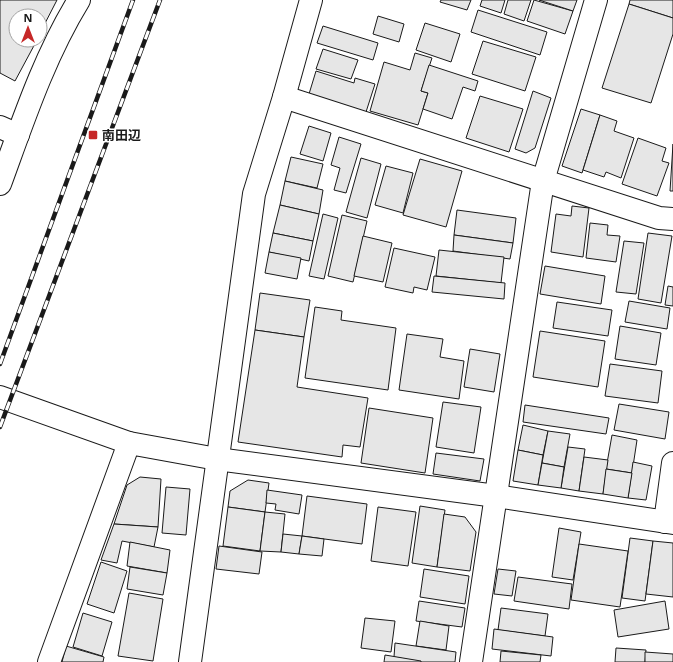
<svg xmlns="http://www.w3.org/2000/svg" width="673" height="662" font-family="'Noto Sans','Noto Sans JP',sans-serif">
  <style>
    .building { fill: #e6e6e6; stroke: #1a1a1a }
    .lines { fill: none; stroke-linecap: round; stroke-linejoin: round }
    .minor-casing { stroke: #1a1a1a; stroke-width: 24 }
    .minor { stroke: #fff; stroke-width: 22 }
    .rail-casing { stroke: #1a1a1a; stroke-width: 4.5 }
    .rail { stroke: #fff; stroke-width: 3; stroke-dasharray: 9; stroke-linecap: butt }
    .poi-dot { fill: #c62828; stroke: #fff; stroke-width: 1.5 }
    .labels { text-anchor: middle; stroke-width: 3; stroke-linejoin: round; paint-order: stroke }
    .poi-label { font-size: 13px; font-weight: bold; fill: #1a1a1a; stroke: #fff; text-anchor: start }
  </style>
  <rect width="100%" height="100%" fill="#fff"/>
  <!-- building -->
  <g class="building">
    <path d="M0,0H57L40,33V16H16V40H37L15,81L0,73Z"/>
    <path d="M441,0H471L467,10L440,2Z"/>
    <path d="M482,0H505L501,13L480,6Z"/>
    <path d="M508,0H531L524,21L504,14Z"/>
    <path d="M534,0L573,11L565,34L527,21Z"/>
    <path d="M539,0H577L573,11Z"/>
    <path d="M630,0H673V18L629,4Z"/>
    <path d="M629,4L673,18V34L651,103L602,88Z"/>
    <path d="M478,10L547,32L540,55L471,32Z"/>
    <path d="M378,16L404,24L399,42L373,34Z"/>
    <path d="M425,23L460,34L451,62L416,50Z"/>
    <path d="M323,26L378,43L373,60L317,43Z"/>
    <path d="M483,41L536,57L525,91L472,74Z"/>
    <path d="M323,49L358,60L351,79L316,69Z"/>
    <path d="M415,53L432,58L421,91L428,93L418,125L370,111L384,62L410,70Z"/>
    <path d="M429,65L478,81L475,91L463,87L452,119L423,109L428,93L421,91Z"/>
    <path d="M316,71L354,83L355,78L375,84L366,112L309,94Z"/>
    <path d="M533,91L551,98L535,148L526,153L515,149Z"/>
    <path d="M480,96L523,109L509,152L466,138Z"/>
    <path d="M581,109L600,115L582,173L562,166Z"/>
    <path d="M600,115L617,121L614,131L634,138L621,178L606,172L604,177L583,170Z"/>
    <path d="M309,126L331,133L323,161L300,154Z"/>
    <path d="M339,137L361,144L346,193L334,190L340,168L331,165Z"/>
    <path d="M638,138L666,148L662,161L669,163L657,196L622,184Z"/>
    <path d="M673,144V191H670Z"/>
    <path d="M291,157L323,164L317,188L285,181Z"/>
    <path d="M361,158L381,164L367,218L346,212Z"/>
    <path d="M420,159L462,171L446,227L403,215Z"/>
    <path d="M386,166L413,173L403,213L375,205Z"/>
    <path d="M285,181L323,190L319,214L280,205Z"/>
    <path d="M280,205L319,214L313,241L273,233Z"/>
    <path d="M572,206L589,208L583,257L551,252L556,214L571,216Z"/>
    <path d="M457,210L516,218L513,243L454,235Z"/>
    <path d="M323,214L338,218L324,279L309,276Z"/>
    <path d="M342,215L367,221L353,282L328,276Z"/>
    <path d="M590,223L608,225L607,235L620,236L616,262L586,258Z"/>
    <path d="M273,233L313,241L309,261L269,252Z"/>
    <path d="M648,233L672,236L661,303L638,299Z"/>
    <path d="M454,235L513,243L510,259L453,251Z"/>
    <path d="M363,236L392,243L383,282L354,276Z"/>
    <path d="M624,241L644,243L636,294L616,292Z"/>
    <path d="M394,248L435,257L427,290L414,287L413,293L385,287Z"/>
    <path d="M439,250L504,257L501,283L436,276Z"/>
    <path d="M269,252L301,258L297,279L265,273Z"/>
    <path d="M545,266L605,276L601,304L540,294Z"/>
    <path d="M434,276L505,283L504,299L432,292Z"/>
    <path d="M668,286L673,287V306L665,305Z"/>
    <path d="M260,293L310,300L304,337L255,330Z"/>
    <path d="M629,301L670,308L667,329L625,322Z"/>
    <path d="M557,302L612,310L608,336L553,328Z"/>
    <path d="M315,307L342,311L341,320L396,328L388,390L305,378Z"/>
    <path d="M620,326L661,333L656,365L615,359Z"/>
    <path d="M255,330L304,337L297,387L368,398L360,447L343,445L342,457L238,442Z"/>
    <path d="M540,331L605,341L598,387L533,377Z"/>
    <path d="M407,334L443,339L440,357L464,361L459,399L399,390Z"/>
    <path d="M470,349L500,354L494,392L464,387Z"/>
    <path d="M610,364L662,371L658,403L605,396Z"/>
    <path d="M443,402L481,407L474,453L436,447Z"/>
    <path d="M619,404L669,412L665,439L614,430Z"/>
    <path d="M525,405L609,418L606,434L523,422Z"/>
    <path d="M369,408L433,418L425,473L361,463Z"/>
    <path d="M523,425L548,431L543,455L518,450Z"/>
    <path d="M548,431L570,434L564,467L542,463Z"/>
    <path d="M612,435L637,440L632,473L606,469Z"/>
    <path d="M568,447L585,449L579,491L561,488Z"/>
    <path d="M518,450L543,455L538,485L513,481Z"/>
    <path d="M436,453L484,459L480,481L433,474Z"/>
    <path d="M584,457L608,460L603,494L579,491Z"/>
    <path d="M633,462L652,466L646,500L628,498Z"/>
    <path d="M542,463L564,467L561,488L538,485Z"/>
    <path d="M606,469L632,473L628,498L603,494Z"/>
    <path d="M140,477L161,479L158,527L114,524L127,485Z"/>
    <path d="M248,480L269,483L265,512L228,507L230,491Z"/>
    <path d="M166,487L190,489L186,535L162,533Z"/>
    <path d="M267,490L302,495L299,514L275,510L276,504L266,503Z"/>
    <path d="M307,496L367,504L362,544L302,536Z"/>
    <path d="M420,506L445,510L437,567L412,563Z"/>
    <path d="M228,507L265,512L260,551L223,546Z"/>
    <path d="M378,507L416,512L408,566L371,561Z"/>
    <path d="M265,512L285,514L281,552L260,551Z"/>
    <path d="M444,514L465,517L476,532L470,571L437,567Z"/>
    <path d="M114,524L158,527L154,547L122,541L117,563L101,560Z"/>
    <path d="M559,528L581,532L573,580L552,577Z"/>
    <path d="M283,534L302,536L299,554L281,552Z"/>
    <path d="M302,536L324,539L322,556L299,554Z"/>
    <path d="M630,538L653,541L645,601L622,598Z"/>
    <path d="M653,541L673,543V597L646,594Z"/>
    <path d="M130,542L170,550L167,573L127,566Z"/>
    <path d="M579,544L628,551L620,607L571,600Z"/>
    <path d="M219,546L262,552L259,574L216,569Z"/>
    <path d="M101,562L127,571L114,613L87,604Z"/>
    <path d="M130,567L167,573L163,595L127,589Z"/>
    <path d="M424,569L469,576L465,604L420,597Z"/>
    <path d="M498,569L516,571L512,596L494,594Z"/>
    <path d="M518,577L572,584L569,609L514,601Z"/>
    <path d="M129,593L163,599L153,661L118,656Z"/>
    <path d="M419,601L465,608L462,627L416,621Z"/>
    <path d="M665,601L669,629L618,637L614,610Z"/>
    <path d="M501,608L548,614L545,636L498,630Z"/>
    <path d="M83,613L112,622L102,656L73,647Z"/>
    <path d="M365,618L395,621L391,652L361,648Z"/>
    <path d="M420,621L449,626L446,650L416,646Z"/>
    <path d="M494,629L553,637L551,656L492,649Z"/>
    <path d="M395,643L456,652L455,662H421L394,657Z"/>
    <path d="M66,646L104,657L103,662H62Z"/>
    <path d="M616,648L646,650L645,662H615Z"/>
    <path d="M501,651L541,655L540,662H500Z"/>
    <path d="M645,652L673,654V662H645Z"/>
    <path d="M385,655L421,661V662H384Z"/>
  </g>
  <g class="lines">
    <!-- minor casing -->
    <g class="minor-casing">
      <g id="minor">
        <path d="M284,97L659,218L673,219"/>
        <path d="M0,127L18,135"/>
        <path d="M0,184C23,121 44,57 79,0"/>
        <path d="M0,397L129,443"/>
        <path d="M665,522L673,463"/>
        <path d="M49,662L129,443L217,459L496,496L673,523"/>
        <path d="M190,662L254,194L284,97L311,0"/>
        <path d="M471,662L543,181L596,0"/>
      </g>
    </g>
    <!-- minor -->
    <use href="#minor" class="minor"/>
    <!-- rail casing -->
    <g class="rail-casing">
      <g id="rail">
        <path d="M0,364L133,0"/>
        <path d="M0,427L160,0"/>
      </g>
    </g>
    <!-- rail -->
    <use href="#rail" class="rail"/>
  </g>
  <!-- markers -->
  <rect class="poi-dot" x="88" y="130" width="10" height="10" rx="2"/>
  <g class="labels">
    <!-- poi labels -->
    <g class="poi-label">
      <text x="102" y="140">南田辺</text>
    </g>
  </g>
  <!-- north arrow -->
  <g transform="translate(28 28)"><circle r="19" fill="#ffffff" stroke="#a3a3a3"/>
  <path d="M0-3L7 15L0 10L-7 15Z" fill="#c62828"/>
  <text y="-6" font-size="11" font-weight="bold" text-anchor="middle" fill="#1a1a1a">N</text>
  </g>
</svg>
